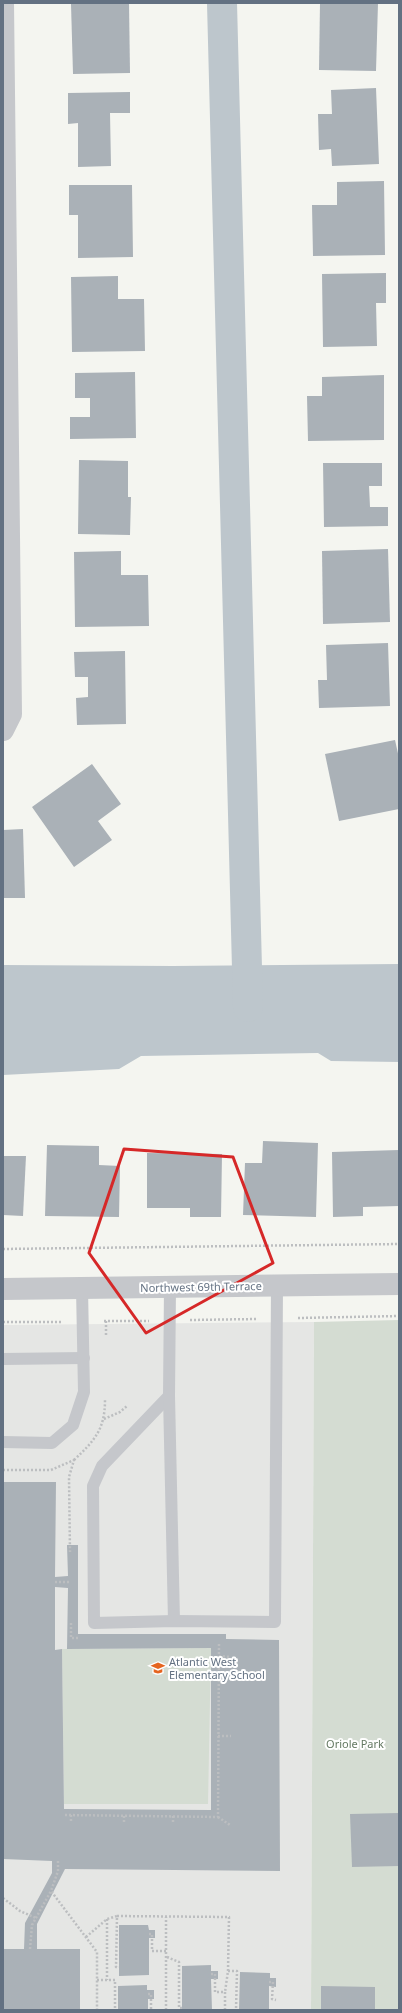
<svg xmlns="http://www.w3.org/2000/svg" width="402" height="2013" font-family="'Noto Sans',sans-serif">
  <style>
    .built { fill: #e5e6e4 }
    .green { fill: #d4dcd2 }
    .water { fill: #bdc6cc }
    .lines { fill: none; stroke-linecap: round; stroke-linejoin: round }
    .canal { stroke: #bdc6cc; stroke-width: 30 }
    .building { fill: #aab1b7; fill-rule: evenodd }
    .path { stroke: #bcbec0; stroke-width: 2.5; stroke-dasharray: 2 2; stroke-linecap: butt }
    .lane { stroke: #c5c7cb; stroke-width: 12 }
    .street { stroke: #c5c7cb; stroke-width: 22 }
    .marked { fill: none; stroke: #d62828; stroke-width: 3; stroke-linejoin: round }
    .labels { text-anchor: middle; stroke-width: 4; stroke-linejoin: round; paint-order: stroke }
    .street-label { font-size: 11px; fill: #637182; stroke: #fff }
    .poi-label { font-size: 11px; fill: #637182; stroke: #fff; text-anchor: start }
    .park-label { font-size: 11px; fill: #647962; stroke: #fff }
  </style>
  <rect width="100%" height="100%" fill="#f4f5f0"/>
  <!-- built -->
  <path class="built" d="M314,1322L311,2010H3V1325Z"/>
  <!-- green -->
  <g class="green">
    <path d="M399,1320V2010H311L314,1322Z"/>
    <path d="M211,1648L208,1804H64L62,1649Z"/>
  </g>
  <!-- water -->
  <path class="water" d="M399,964V1062L331,1061L318,1053L141,1056L119,1069L3,1075V965L173,966Z"/>
  <g class="lines">
    <!-- canal -->
    <path class="canal" d="M222,3L248,1007"/>
  </g>
  <!-- building -->
  <g class="building">
    <path d="M129,3L130,73L73,74L71,4Z"/>
    <path d="M320,3H378L376,71L319,70Z"/>
    <path d="M376,88L379,164L332,166L331,149L319,150L318,114H332L331,90Z"/>
    <path d="M130,92V113H110L111,166L78,167V123L68,124V93Z"/>
    <path d="M384,181L385,255L313,256L312,205H337V182Z"/>
    <path d="M69,185H132L133,257L78,258V215H69Z"/>
    <path d="M386,273V303H376L377,346L323,347L322,274Z"/>
    <path d="M118,276V299H144L145,351L72,352L71,277Z"/>
    <path d="M135,372L136,438L70,439V417H90V398H75V373Z"/>
    <path d="M384,375V440L308,441L307,396H322V377Z"/>
    <path d="M79,460L128,461V497H131L130,535L78,534Z"/>
    <path d="M323,463H382V486H369L370,507H388V526L324,527Z"/>
    <path d="M388,549L390,622L323,624L322,551Z"/>
    <path d="M121,551V575H148L149,626L75,627L74,552Z"/>
    <path d="M388,643L390,706L319,708L318,680H327L326,645Z"/>
    <path d="M125,651L126,724L77,725L76,698L88,697V677H75L74,652Z"/>
    <path d="M395,740L399,758V809L339,821L325,754Z"/>
    <path d="M92,764L121,804L98,821L112,840L74,867L32,807Z"/>
    <path d="M23,829L25,898H3V830Z"/>
    <path d="M263,1141L318,1143L316,1217L243,1215L245,1163H262Z"/>
    <path d="M47,1145L99,1146V1165L120,1166L119,1217L45,1216Z"/>
    <path d="M399,1150V1206L363,1207V1216L333,1217L332,1152Z"/>
    <path d="M147,1153L222,1154L221,1217H190V1208H147Z"/>
    <path d="M3,1156H26L23,1216L3,1215Z"/>
    <path d="M3,1482H56L55,1577L68,1576L67,1545H78V1634H226V1639L279,1640L280,1871L65,1869L37,1924V1949H80V2010H3V1949H24L25,1923L52,1873V1861L3,1859ZM55,1587L68,1588L67,1649L211,1648V1810L64,1809L62,1649L55,1650Z"/>
    <path d="M399,1813V1866L352,1867L350,1814Z"/>
    <path d="M119,1925H148L149,1930H155V1938H149V1975L119,1976Z"/>
    <path d="M211,1965V1971H218V1979H211L212,2010H182V1966Z"/>
    <path d="M240,1972L270,1973V1978H276V1987L269,1986V2010H239Z"/>
    <path d="M147,1985V1990H154V1999H148V2010H118V1986Z"/>
    <path d="M321,1986L375,1987V2010H321Z"/>
  </g>
  <g class="lines">
    <!-- path -->
    <g class="path">
      <path d="M3,1249L399,1244"/>
      <path d="M298,1318L399,1316"/>
      <path d="M190,1320L257,1319"/>
      <path d="M104,1321H149"/>
      <path d="M106,1321V1337"/>
      <path d="M3,1322H63"/>
      <path d="M104,1419L120,1412L127,1406"/>
      <path d="M74,1460C94,1441 105,1430 105,1400"/>
      <path d="M3,1470H51L74,1460L69,1477L70,1552"/>
      <path d="M55,1582H71"/>
      <path d="M71,1623V1638H79"/>
      <path d="M219,1656L231,1657"/>
      <path d="M218,1736H231"/>
      <path d="M65,1815L218,1817L219,1643"/>
      <path d="M71,1815V1822"/>
      <path d="M124,1816V1823"/>
      <path d="M173,1816V1824"/>
      <path d="M218,1817L230,1825"/>
      <path d="M58,1861V1871L51,1891L97,1952V2010"/>
      <path d="M3,1898L20,1911L36,1918"/>
      <path d="M117,1916L229,1917L228,1971L225,1992"/>
      <path d="M107,1919V1980"/>
      <path d="M149,1934H152V1951H166"/>
      <path d="M86,1937L107,1919L117,1916L116,1967H119"/>
      <path d="M30,1949L32,1925L51,1891"/>
      <path d="M167,1957L179,1962V2008H182"/>
      <path d="M228,1971H237L236,2010"/>
      <path d="M211,1974H215V1992H225V2010"/>
      <path d="M97,1980H115V2010"/>
      <path d="M269,1982H273L272,1999L276,2000"/>
      <path d="M148,1994H151V2010"/>
      <path d="M166,2010V1917"/>
    </g>
    <!-- lane -->
    <g class="lane">
      <path d="M170,1287L169,1396L102,1466L93,1486L94,1623L174,1621L275,1622L277,1285"/>
      <path d="M3,1359L84,1358"/>
      <path d="M169,1396L174,1621"/>
      <path d="M3,1442L52,1443L73,1425L84,1392L82,1288"/>
    </g>
    <!-- street -->
    <g class="street">
      <path d="M3,730L11,714L3,3"/>
      <path d="M3,1289L399,1284"/>
    </g>
  </g>
  <!-- marked area -->
  <path class="marked" d="M124,1149L233,1157L273,1263L146,1333L89,1253Z"/>
  <!-- icons -->
  <defs>
    <g id="school-bare" transform="scale(1.08)"><path d="M0-5L7-2L0 1L-7-2ZM-4 1L0 2.5L4 1V4Q0 6-4 4Z" fill="#e56520" stroke="#fff" stroke-width="2.5" paint-order="stroke"/></g>
  </defs>
  <g fill-rule="evenodd">
    <use href="#school-bare" x="158" y="1668"/>
  </g>
  <g class="labels">
    <!-- street labels -->
    <g class="street-label">
      <text transform="translate(201 1287) rotate(-1)" y="4">Northwest 69th Terrace</text>
    </g>
    <!-- poi labels -->
    <g class="poi-label">
      <text x="169" y="1666">Atlantic West<tspan x="169" dy="13">Elementary School</tspan></text>
    </g>
    <!-- park labels -->
    <g class="park-label">
      <text x="355" y="1748">Oriole Park</text>
    </g>
  </g>
  <!-- border -->
  <rect width="402" height="2013" fill="none" stroke="#637182" stroke-width="8"/>
</svg>
